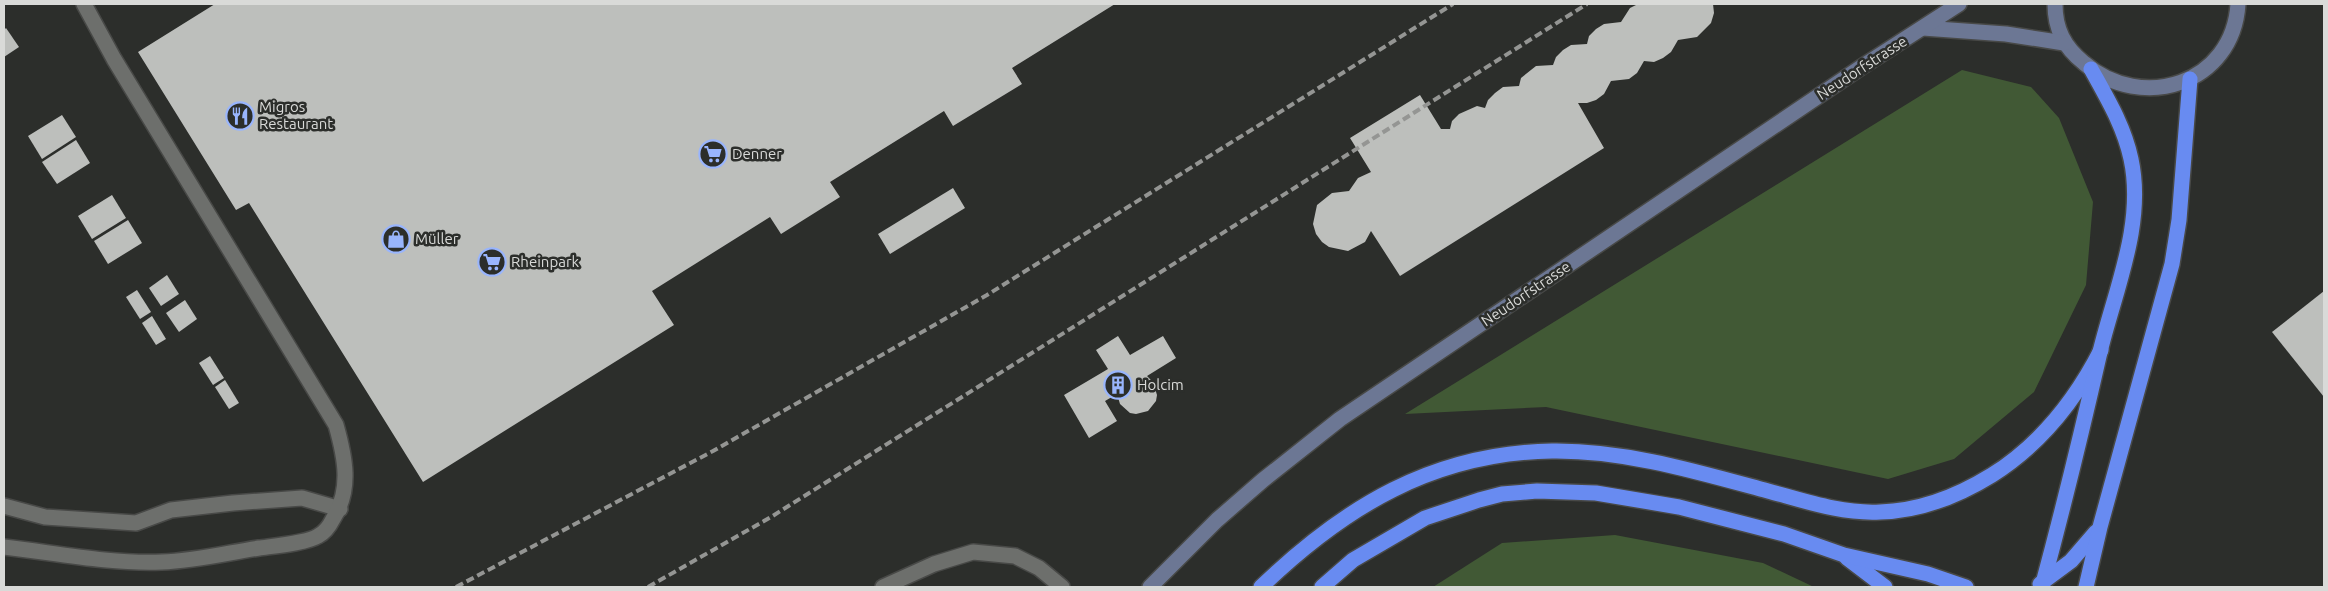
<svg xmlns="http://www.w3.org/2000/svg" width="2328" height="591" font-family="Ubuntu,sans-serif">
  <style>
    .green { fill: #415935 }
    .building { fill: #bdbfbc }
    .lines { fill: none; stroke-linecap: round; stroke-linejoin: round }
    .lane-casing { stroke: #484947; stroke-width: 18 }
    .street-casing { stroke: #484947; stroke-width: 18 }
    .secondary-casing { stroke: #484947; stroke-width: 18 }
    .highway-casing { stroke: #484947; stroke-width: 18 }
    .lane { stroke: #6d6f6c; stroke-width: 15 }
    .street { stroke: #6d6f6c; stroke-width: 15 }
    .secondary { stroke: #6c7794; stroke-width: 15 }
    .highway { stroke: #688bf1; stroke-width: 15 }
    .rail { stroke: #949593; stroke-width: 4; stroke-dasharray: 8 4; stroke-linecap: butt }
    .labels { text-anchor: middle; stroke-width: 5; stroke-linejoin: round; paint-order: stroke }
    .street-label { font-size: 15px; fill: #d9dad8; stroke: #2c2e2b }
    .poi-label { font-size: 15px; fill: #d9dad8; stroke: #2c2e2b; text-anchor: start }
  </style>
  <rect width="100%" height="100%" fill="#2c2e2b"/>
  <!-- green -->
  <g class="green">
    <path d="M1962,70L2031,87L2059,118L2093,202L2086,285L2034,392L1954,459L1888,479L1546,407L1405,414Z"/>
    <path d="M1615,535L1763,563L1814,587H1433L1502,543Z"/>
  </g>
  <!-- building -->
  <g class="building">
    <path d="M215,4H1115L1012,68L1022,84L953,126L944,111L830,182L840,197L781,234L770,217L652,291L674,325L423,482L249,203L236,210L138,52Z"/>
    <path d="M1638,4H1713L1714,13L1711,23L1697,37L1678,40L1671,52L1663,58L1654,62L1644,61L1637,73L1629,79L1611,81L1604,94L1596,100L1587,103H1578L1604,148L1400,276L1371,231L1365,242L1348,251L1329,247L1322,242L1316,234L1313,224L1317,205L1332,193L1349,191L1358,178L1371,172L1350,138L1420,95L1441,129H1450L1452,121L1459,114L1477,106L1485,108L1488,100L1495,93L1503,87L1519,86L1521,78L1536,66L1553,65L1556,57L1563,50L1571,45L1587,44L1589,36L1596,29L1604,24L1621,22L1630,8Z"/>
    <path d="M6,28L19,47L4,57V30Z"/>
    <path d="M62,115L76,137L42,159L28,136Z"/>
    <path d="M76,140L90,163L57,184L42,162Z"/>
    <path d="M953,188L965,208L890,254L878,234Z"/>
    <path d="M112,195L126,218L92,239L78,216Z"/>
    <path d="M128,220L142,243L108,264L94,241Z"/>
    <path d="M167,275L179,294L161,306L149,288Z"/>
    <path d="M137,290L151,312L140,319L126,297Z"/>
    <path d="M2324,291V397L2272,332Z"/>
    <path d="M185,300L197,319L179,332L166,313Z"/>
    <path d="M152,316L166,339L156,345L142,323Z"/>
    <path d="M1118,336L1130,355L1163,336L1176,358L1147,376L1153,382L1157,395L1156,401L1148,411L1136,414L1130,413L1120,404L1117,394L1105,401L1117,421L1089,438L1064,395L1108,369L1096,350Z"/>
    <path d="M210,356L224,378L213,385L199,363Z"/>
    <path d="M225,380L239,403L229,409L215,387Z"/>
  </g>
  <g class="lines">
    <!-- lane casing -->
    <g class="lane-casing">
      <g id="lane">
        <path d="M4,506L45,517L136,523L171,510L233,503L302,498L340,509"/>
        <path d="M4,547C56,553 109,564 162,562C194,561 227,553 259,548C273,546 307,543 318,536C324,533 330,525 333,519C352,489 345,457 336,425L114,59L84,4"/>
      </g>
    </g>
    <!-- street casing -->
    <g class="street-casing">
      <path id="street" d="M883,587L934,564L973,552L1015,556L1039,568L1062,587"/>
    </g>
    <!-- secondary casing -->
    <g class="secondary-casing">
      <g id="secondary">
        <path d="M2055,4C2055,29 2064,47 2084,63C2142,113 2233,84 2238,4"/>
        <path d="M1923,28L2006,34L2064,43"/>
        <path d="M1150,587L1217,520L1263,480L1340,419L1860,68L1959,4"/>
      </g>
    </g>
    <!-- highway casing -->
    <g class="highway-casing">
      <g id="highway">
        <path d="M1847,558L1885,587"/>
        <path d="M2040,584L2071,561L2096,532"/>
        <path d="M1261,587C1344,507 1433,453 1552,451C1625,450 1698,472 1768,491C1805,501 1842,514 1880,512C1921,511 1958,496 1992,475C2041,444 2075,401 2101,350"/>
        <path d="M1322,587L1353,560L1425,518L1479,500L1502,494L1537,491L1596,493L1679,507L1784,534L1844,555L1928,574L1966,587"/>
        <path d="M2042,587C2063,509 2082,431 2100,352C2115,290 2145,224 2131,159C2124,126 2107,98 2091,69"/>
        <path d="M2086,587L2100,527L2172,264L2179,220L2190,79"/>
      </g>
    </g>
    <!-- lane -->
    <use href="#lane" class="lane"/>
    <!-- street -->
    <use href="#street" class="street"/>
    <!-- secondary -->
    <use href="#secondary" class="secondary"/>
    <!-- highway -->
    <use href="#highway" class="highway"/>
    <!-- rail -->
    <g class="rail">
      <path d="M456,587L713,451L987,295L1453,4"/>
      <path d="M648,587L771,517L1587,4"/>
    </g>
  </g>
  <!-- icons -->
  <defs>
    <g id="restaurant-ring" transform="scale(1.4375)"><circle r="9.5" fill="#2c2e2b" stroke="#99b5fd" stroke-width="1.5"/><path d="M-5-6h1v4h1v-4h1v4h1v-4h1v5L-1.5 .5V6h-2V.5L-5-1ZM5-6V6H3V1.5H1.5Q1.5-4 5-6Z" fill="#99b5fd"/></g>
    <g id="supermarket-ring" transform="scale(1.4375)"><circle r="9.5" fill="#2c2e2b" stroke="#99b5fd" stroke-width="1.5"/><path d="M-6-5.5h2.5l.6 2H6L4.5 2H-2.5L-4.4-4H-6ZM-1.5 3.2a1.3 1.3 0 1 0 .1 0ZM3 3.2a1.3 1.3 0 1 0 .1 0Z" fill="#99b5fd"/></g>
    <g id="shop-ring" transform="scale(1.4375)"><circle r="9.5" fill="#2c2e2b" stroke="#99b5fd" stroke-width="1.5"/><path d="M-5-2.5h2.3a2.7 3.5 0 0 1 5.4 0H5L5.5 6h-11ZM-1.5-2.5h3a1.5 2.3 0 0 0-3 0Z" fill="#99b5fd"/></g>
    <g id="building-ring" transform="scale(1.4375)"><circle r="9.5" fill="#2c2e2b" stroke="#99b5fd" stroke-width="1.5"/><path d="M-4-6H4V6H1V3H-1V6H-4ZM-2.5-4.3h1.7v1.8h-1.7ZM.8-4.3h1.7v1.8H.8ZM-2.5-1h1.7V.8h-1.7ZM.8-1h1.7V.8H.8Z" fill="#99b5fd"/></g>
  </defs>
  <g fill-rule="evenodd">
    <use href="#restaurant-ring" x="240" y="116"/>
    <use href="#supermarket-ring" x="713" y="154"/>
    <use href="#shop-ring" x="396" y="239"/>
    <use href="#supermarket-ring" x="492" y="262"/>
    <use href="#building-ring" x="1118" y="385"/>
  </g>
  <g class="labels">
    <!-- street labels -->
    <g class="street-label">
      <text transform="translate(1862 68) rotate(-33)" y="5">Neudorfstrasse</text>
      <text transform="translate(1526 294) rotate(-34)" y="5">Neudorfstrasse</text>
    </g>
    <!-- poi labels -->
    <g class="poi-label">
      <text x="259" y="112">Migros<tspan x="259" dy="17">Restaurant</tspan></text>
      <text x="732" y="159">Denner</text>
      <text x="415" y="244">Müller</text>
      <text x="511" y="267">Rheinpark</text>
      <text x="1137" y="390">Holcim</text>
    </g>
  </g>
  <!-- border -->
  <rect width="2328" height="591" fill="none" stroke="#d9dad8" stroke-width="10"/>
</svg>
